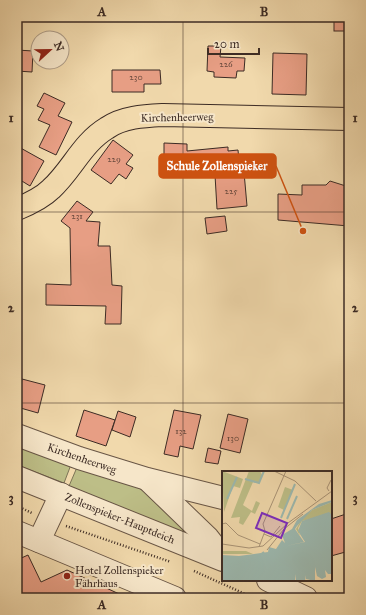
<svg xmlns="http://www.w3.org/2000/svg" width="366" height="615" font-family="'IM FELL Great Primer',serif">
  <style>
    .green { fill: #bdbe87; stroke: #7c7456 }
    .building { fill: #e79e84; stroke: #3c2b24 }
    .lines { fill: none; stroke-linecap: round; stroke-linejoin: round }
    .minor-casing { stroke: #695646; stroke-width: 24 }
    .major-casing { stroke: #3c2b24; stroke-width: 24 }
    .path { stroke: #3c2b24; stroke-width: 2.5; stroke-dasharray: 1 2; stroke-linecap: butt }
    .minor { stroke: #f6e6c9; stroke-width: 22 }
    .major { stroke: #f1d9ac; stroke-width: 22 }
    .grid { fill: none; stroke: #3c2b24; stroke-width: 1; stroke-opacity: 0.55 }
    .poi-dot { fill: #8f2418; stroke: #f6e6c9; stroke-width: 1.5 }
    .labels { text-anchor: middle; stroke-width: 4; stroke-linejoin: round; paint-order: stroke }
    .number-label { font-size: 9px; fill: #67483c }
    .street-label { font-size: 11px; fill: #3c2b24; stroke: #f6e6c9 }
    .poi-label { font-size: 11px; fill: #3c2b24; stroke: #f6e6c9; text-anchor: start }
    .inset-river { fill: none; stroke: #9cb9b0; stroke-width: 2 }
    .inset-road { fill: none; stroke: #a99376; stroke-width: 1 }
    .view { fill: #7b2cbf; fill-opacity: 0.15; stroke: #7b2cbf; stroke-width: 2 }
    .inset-edge { fill: none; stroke: #3c2b24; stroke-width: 2 }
    .leader { fill: none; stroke: #ce5210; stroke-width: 1.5 }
    .callout-dot { fill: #ce5210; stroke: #f6e6c9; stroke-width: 1.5 }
    .callout { fill: #ce5210; stroke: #ce5210; stroke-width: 1.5 }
    .callout-label { font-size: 12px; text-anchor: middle; font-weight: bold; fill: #fff }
    .neatline { fill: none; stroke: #3c2b24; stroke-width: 1.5 }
    .grid-label { font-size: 13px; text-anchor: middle; font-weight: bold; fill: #3c2b24 }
  </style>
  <rect width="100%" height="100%" fill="#f1d9ac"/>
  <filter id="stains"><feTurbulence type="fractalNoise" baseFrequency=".005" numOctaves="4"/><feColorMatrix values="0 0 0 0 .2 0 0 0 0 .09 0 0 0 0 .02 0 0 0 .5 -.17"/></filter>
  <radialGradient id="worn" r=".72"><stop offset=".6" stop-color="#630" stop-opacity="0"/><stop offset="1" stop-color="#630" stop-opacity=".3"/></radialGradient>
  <!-- green -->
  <g class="green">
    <path d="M17,441L72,462L64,483L17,465Z"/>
    <path d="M78,465L144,488L199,539L69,486Z"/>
  </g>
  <!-- building -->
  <g class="building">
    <rect x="334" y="17" width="15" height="14"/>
    <path d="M208,46H221L220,57L245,58L244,71H237L236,78L214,77V72L207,71Z"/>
    <path d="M17,50L33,51L32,72L17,71Z"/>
    <path d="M273,53L307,54L306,95L272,94Z"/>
    <path d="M112,70H160L161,84H144V92H112Z"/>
    <path d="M44,93L65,103L58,116L72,122L56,155L39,147L50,125L38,120L44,109L37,106Z"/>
    <path d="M113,140L133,155L126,164L133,168L126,179L119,174L111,184L91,170Z"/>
    <path d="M164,143L187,144V151L228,147V151L238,150L240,172H244L247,206L217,209L215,175L164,173Z"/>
    <path d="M17,146L44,161L30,186L17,178Z"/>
    <path d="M330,181L349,187V226L278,220V194L302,195V185H326Z"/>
    <path d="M77,201L93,212L86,221L100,222L98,246H110L112,285L122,286L121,324H105L106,306L46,305V284L71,285L70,228L61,221Z"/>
    <path d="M225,216L227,231L207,234L205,218Z"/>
    <path d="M22,379L45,385L38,413L17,407Z"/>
    <path d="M84,410L115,420L106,446L76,436Z"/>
    <path d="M174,410L201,415L193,449L180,446L178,457L164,454Z"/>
    <path d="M118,411L136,417L130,437L112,430Z"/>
    <path d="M228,414L248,419L240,453L220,448Z"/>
    <path d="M208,448L221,451L218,464L205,462Z"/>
    <path d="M349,513V551L331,556V519Z"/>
    <path d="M28,555L41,582L67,570L128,598H17V560Z"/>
  </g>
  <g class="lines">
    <!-- minor casing -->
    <g class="minor-casing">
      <g id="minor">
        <path d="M17,435L79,458L147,479L223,498"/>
        <path d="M17,477L223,560"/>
        <path d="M148,480L208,538L223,557"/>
        <path d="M17,532L175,598"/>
        <path d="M39,541L61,494"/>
        <path d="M268,580L306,598"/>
      </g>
    </g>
    <!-- major casing -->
    <g class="major-casing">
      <path id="major" d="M17,209C29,204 42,198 51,189C72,170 82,143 107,128C123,117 144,116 163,115L349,119"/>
    </g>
    <!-- path -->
    <g class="path">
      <path d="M17,506L32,513"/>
      <path d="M66,526L171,562"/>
      <path d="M194,571L254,598"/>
    </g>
    <!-- minor -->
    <use href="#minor" class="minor"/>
    <!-- major -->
    <use href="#major" class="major"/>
  </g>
  <!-- grid -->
  <path class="grid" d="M183,17V598M17,212H349M17,403H349"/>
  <!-- markers -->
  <circle class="poi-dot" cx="67" cy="576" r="4"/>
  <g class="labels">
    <!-- number labels -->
    <g class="number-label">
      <text x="226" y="67">226</text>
      <text x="136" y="80">230</text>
      <text x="114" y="162">229</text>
      <text x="231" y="194">225</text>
      <text x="77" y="219">231</text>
      <text x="181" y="434">132</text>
      <text x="233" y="441">130</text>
    </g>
    <!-- street labels -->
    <g class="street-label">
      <text transform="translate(177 117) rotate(-1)" y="4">Kirchenheerweg</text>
      <text transform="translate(82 458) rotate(19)" y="4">Kirchenheerweg</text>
      <text transform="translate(120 518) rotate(22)" y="4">Zollenspieker-Hauptdeich</text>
    </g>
    <!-- poi labels -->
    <g class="poi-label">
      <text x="75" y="574">Hotel Zollenspieker<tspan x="75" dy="13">Fährhaus</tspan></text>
    </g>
  </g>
  <!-- overview -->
  <g transform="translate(222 471)">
    <rect width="110" height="110" fill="#f1d9ac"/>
    <path d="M0,0L21,8L18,17L11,15L2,41ZM27,0H38L40,4L37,12L31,11L21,34L30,40L34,30L38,32L33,43L29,41L21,54L17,52L18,46L9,47ZM63,16L71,19L62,39L56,36ZM110,31V44L80,50L76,57L78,65L74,58L80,48L90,39ZM0,80H24L31,83H0Z" fill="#bdbe87"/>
    <path d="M110,29V31L90,39L75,55L73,58L82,71L64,75L83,71L76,60L80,50L107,41L110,44V103H106L103,99L104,106L100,108L95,105L93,96V110L84,108V104L83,110H74V103L73,110H0V84L17,85L46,81L47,76L54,78L60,69L63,72L60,64L70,58L75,49L97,33Z" fill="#9cb9b0"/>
    <path class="inset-river" d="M23,8L37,12L42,0M5,28L15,6M59,47L73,13M65,48L75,25M0,96L33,88L42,81"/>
    <path class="inset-road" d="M52,0L73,10L94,30M107,20L105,17L109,9M0,53L4,52L16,64L38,73M42,63L49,66L58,55M0,73L27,77L41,75L66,52L110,20M37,76L43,60L41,53L64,0M45,79L62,58L81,43"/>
    <path class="view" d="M40,42L65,52L59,67L34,57Z"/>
    <rect width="110" height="110" class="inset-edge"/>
  </g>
  <!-- callouts -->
  <path class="leader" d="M303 231L276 166"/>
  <circle class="callout-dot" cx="303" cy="231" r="4"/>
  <rect class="callout" x="159" y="154" width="117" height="24" rx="4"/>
  <g class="callout-label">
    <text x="217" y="170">Schule Zollenspieker</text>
  </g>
  <!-- margin -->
  <rect width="366" height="615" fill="none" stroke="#f1d9ac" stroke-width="44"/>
  <!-- north arrow -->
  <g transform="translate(50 50) rotate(68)"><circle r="19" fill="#f6e6c9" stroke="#ac9b87"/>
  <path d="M0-3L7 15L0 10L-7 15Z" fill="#8f2418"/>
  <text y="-6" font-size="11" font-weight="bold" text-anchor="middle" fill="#3c2b24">N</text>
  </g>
  <!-- scale -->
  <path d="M208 48v6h51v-6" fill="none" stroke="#3c2b24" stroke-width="2"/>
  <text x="214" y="48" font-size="12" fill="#3c2b24" stroke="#f6e6c9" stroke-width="3" paint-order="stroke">20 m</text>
  <rect x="22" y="22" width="322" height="571" class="neatline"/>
  <g class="grid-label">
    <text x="102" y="16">A</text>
    <text x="264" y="16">B</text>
    <text x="11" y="122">1</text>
    <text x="355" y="122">1</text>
    <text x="11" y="312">2</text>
    <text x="355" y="312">2</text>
    <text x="11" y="502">3</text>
    <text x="355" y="502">3</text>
    <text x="102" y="609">A</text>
    <text x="264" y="609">B</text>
  </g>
  <rect width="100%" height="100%" filter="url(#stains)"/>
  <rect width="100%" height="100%" fill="url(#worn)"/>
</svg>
